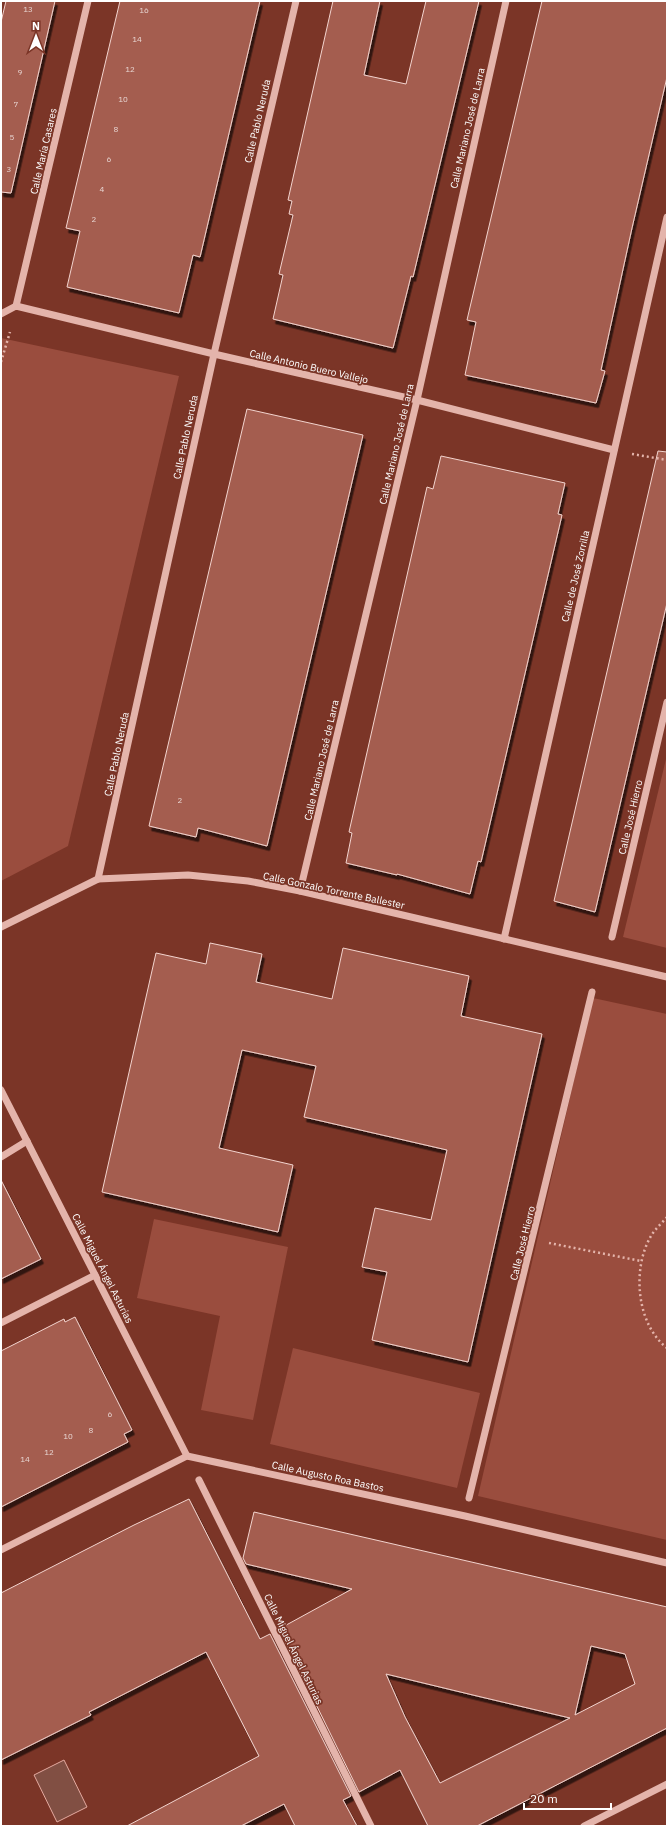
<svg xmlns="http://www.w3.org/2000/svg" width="668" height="1827" font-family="'IBM Plex Sans',sans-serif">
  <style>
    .green { fill: #9a4d3e }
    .water { fill: #814f43; stroke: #e4aaa0 }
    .building { fill: #a45d50; stroke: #f3d4ce; fill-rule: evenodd; filter: url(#shadow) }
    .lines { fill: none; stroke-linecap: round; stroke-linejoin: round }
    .path { stroke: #e4b4ab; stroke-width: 2.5; stroke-dasharray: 2 3; stroke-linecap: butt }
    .minor { stroke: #e4b4ab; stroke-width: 7 }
    .labels { text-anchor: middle; stroke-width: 3.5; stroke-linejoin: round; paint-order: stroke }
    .number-label { font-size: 8px; fill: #e8d6d3 }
    .street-label { font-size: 10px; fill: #fff; stroke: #7b3527 }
  </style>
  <defs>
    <filter id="shadow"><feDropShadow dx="2.5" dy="4.5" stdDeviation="0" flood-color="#0009"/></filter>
  </defs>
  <rect width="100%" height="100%" fill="#7b3527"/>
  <!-- green -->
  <g class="green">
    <path d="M1,338L179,376L68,846L1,881Z"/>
    <path d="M667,755V948L623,937Z"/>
    <path d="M593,998L667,1014V1540L478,1496Z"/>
    <path d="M154,1219L288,1247L253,1420L201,1410L220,1316L137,1298Z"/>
    <path d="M293,1348L480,1393L457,1488L270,1444Z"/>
  </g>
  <!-- water -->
  <path class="water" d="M64,1760L87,1807L57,1822L34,1775Z"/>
  <!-- building -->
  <g class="building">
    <path d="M6,1H55L11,193L1,192V22Z"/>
    <path d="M120,1H260L200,257L193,255L179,313L67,287L80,231L66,228Z"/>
    <path d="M333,1H380L364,75L406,84L426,1H479L413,277L411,276L393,348L273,319L283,275L279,274L293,215L289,214L292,201L288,200Z"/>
    <path d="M542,1H667V77L632,228L601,370L605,371L596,403L465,375L476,322L467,320Z"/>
    <path d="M247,409L363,435L267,846L198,828L196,837L149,826Z"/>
    <path d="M658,451L667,452V603L595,912L554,901Z"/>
    <path d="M441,456L565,483L558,514L562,515L481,862L478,861L470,894L397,874V875L346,863L352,833L349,832L427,487L433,489Z"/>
    <path d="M210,943L262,954L256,982L332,999L343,948L469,976L461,1016L542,1034L468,1362L372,1340L387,1272L362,1267L375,1208L431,1220L447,1150L304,1117L316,1066L242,1050L219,1148L293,1165L278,1232L102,1192L156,953L206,964Z"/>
    <path d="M1,1180L41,1259L1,1279Z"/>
    <path d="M75,1317L132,1430L124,1434L128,1442L1,1507V1351L64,1319L65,1322Z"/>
    <path d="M189,1499L260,1639L270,1634L351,1796L343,1800L357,1826H295L284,1804L241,1826H127L259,1756L206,1652L89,1712L91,1715L1,1760V1593L134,1525Z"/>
    <path d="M254,1512L667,1607V1728L477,1826H428L400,1770L359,1792L279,1629L352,1589L246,1564L243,1558ZM591,1646L625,1654L635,1684L575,1715ZM386,1674L477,1696L570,1718L440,1783L405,1717Z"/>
  </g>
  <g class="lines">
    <!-- path -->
    <g class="path">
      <path d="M1,362L10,332"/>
      <path d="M632,454L667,460"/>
      <path d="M667,1217C662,1223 655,1229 651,1236C632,1268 636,1324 667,1348"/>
      <path d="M549,1243L641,1261"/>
    </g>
    <!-- minor -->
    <g class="minor">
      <path d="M16,306L88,1"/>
      <path d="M1,314L16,306L214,354L417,400L614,450"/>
      <path d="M98,879L214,354L296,1"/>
      <path d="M300,891L417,400L506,1"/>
      <path d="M1,927L98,879L188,875L248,881L300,891L667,977"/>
      <path d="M612,937L667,702"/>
      <path d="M504,939L667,217"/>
      <path d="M1,1090L187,1456"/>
      <path d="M1,1157L27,1141"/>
      <path d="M1,1323L95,1275"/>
      <path d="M199,1480L371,1826"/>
      <path d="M469,1498L592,992"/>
      <path d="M1,1550L187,1456L465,1516L667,1563"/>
      <path d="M584,1826L667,1784"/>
    </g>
  </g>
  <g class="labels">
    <!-- number labels -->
    <g class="number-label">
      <text x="28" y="12">13</text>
      <text x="144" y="13">16</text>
      <text x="137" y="42">14</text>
      <text x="130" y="72">12</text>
      <text x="20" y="75">9</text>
      <text x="123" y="102">10</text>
      <text x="16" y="107">7</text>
      <text x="116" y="132">8</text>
      <text x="12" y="140">5</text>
      <text x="109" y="162">6</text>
      <text x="9" y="172">3</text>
      <text x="102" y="192">4</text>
      <text x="94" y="222">2</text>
      <text x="180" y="803">2</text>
      <text x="110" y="1417">6</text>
      <text x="91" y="1433">8</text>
      <text x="68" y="1439">10</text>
      <text x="49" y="1455">12</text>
      <text x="25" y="1462">14</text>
    </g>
    <!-- street labels -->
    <g class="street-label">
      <text transform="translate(257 121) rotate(-77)" y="4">Calle Pablo Neruda</text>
      <text transform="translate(467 128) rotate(-77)" y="4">Calle Mariano José de Larra</text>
      <text transform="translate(43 151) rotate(-77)" y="4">Calle María Casares</text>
      <text transform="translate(309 366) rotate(13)" y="4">Calle Antonio Buero Vallejo</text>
      <text transform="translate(185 437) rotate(-78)" y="4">Calle Pablo Neruda</text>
      <text transform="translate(396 444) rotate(-77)" y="4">Calle Mariano José de Larra</text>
      <text transform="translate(575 576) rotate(-77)" y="4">Calle de José Zorrilla</text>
      <text transform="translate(116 754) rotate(-78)" y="4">Calle Pablo Neruda</text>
      <text transform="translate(321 760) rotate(-77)" y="4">Calle Mariano José de Larra</text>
      <text transform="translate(630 817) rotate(-77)" y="4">Calle José Hierro</text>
      <text transform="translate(334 890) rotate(12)" y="4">Calle Gonzalo Torrente Ballester</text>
      <text transform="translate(522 1243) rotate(-76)" y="4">Calle José Hierro</text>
      <text transform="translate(103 1268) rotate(63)" y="4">Calle Miguel Ángel Asturias</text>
      <text transform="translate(328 1476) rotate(12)" y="4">Calle Augusto Roa Bastos</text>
      <text transform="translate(294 1649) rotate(64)" y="4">Calle Miguel Ángel Asturias</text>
    </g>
  </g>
  <!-- border -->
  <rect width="668" height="1827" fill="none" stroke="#ffffff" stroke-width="4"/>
  <!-- north arrow -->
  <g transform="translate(36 36)" stroke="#7b3527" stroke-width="3" paint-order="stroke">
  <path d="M0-3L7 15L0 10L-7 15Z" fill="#ffffff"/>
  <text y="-6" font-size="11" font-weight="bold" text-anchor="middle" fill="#ffffff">N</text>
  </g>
  <!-- scale -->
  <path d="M524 1803v6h87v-6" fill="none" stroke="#ffffff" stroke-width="2"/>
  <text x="530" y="1803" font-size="12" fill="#ffffff" stroke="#7b3527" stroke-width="3" paint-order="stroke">20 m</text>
</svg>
